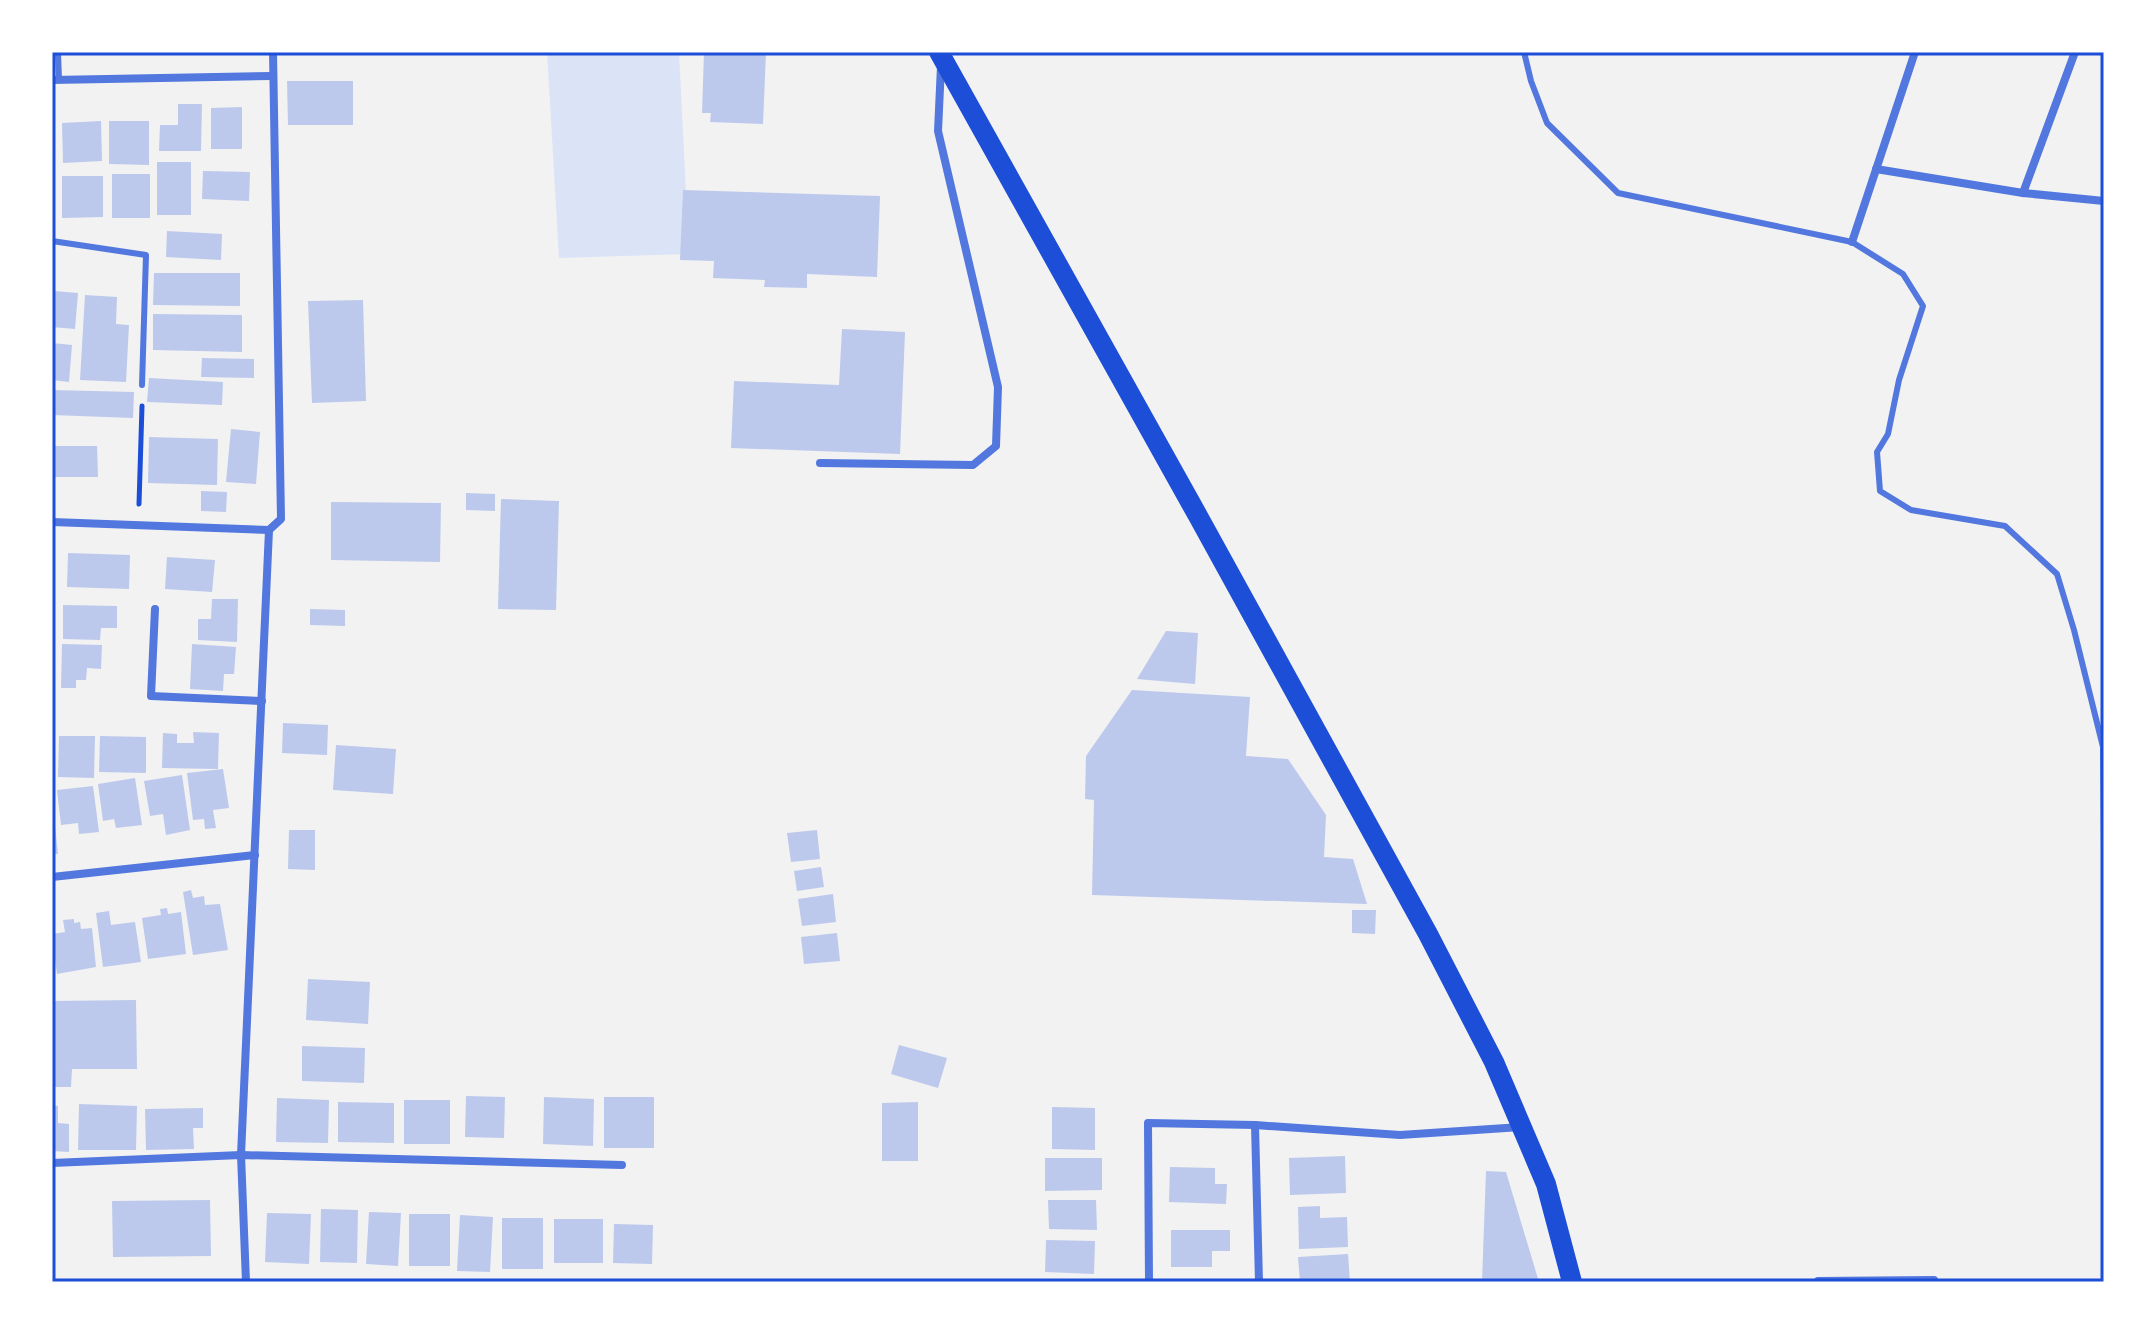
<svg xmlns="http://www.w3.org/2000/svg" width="2156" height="1334" font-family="'PT Sans Narrow',sans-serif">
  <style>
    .green { fill: #dbe4f7 }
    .building { fill: #bdc9ec }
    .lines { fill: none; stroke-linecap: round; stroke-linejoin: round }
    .path { stroke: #1d4ed8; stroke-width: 5 }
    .service { stroke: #5277de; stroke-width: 6 }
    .minor { stroke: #5277de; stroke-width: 8 }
    .primary { stroke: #1d4ed8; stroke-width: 20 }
    .neatline { fill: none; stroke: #1d4ed8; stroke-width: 3 }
  </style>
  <rect width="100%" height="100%" fill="#f2f2f2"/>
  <!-- green -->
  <path class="green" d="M547,52H679L689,254L559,258Z"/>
  <!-- building -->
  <g class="building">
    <path d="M704,52H766L763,124L710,122L711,113H702Z"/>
    <path d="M287,81H353V125H288Z"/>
    <path d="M178,104H202L201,151H159L160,125H178Z"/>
    <path d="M242,107V149H211V108Z"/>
    <path d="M101,121L102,161L63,163L62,123Z"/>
    <path d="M109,121H149V165L109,164Z"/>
    <rect x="157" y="162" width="34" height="53"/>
    <path d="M203,171L250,172L249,201L202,199Z"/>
    <rect x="112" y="174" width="38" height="44"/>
    <path d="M62,176H103V217L62,218Z"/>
    <path d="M683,190L880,196L877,277L807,274V288L764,287L765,280L713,278L714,261L680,260Z"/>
    <path d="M167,231L222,234L221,260L166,257Z"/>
    <path d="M154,273H240V306L153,305Z"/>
    <path d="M54,291L78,293L75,329L52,327Z"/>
    <path d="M85,295L117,297L116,324L129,325L126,382L80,380Z"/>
    <path d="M363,300L366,401L312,403L308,301Z"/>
    <path d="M153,314L242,315V352L153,350Z"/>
    <path d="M842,329L905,332L900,454L731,448L734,381L839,385Z"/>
    <path d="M52,343L72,345L69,382L52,380Z"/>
    <path d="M202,358L254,359V378L201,377Z"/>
    <path d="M149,378L223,382L222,405L147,402Z"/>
    <path d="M52,390L134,392L133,418L52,415Z"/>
    <path d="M231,429L260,432L256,484L226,482Z"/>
    <path d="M149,437L218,439L217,485L148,483Z"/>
    <path d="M52,446H97L98,477H52Z"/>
    <path d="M201,491L227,492L226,512L201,511Z"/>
    <path d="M466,493L495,494V511L466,510Z"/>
    <path d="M501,499L559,501L556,610L498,609Z"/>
    <path d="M331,502L441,503L440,562L331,560Z"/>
    <path d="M68,553L130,555L129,589L67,587Z"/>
    <path d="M167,557L215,560L212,592L165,589Z"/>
    <path d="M212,599H238L237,642L198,640V619H211Z"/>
    <path d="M63,605L117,606V628H101L100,640L63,639Z"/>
    <path d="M310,609L345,610V626L310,625Z"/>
    <path d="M1166,631L1198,633L1195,684L1137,679Z"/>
    <path d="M62,644L102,645L101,669L87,668L86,680H76V688H61Z"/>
    <path d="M192,644L236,647L234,674H224L223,691L190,689Z"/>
    <path d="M1132,690L1250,697L1246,756L1288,759L1326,815L1324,857L1353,859L1367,904L1092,895L1094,800L1085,799L1086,756Z"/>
    <path d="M283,723L328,725L327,755L282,753Z"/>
    <path d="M193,732L219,733L218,769L162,768L163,733L177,734V743H194Z"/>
    <path d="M59,736H95L94,778L58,777Z"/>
    <path d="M100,736L146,737V773L99,772Z"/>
    <path d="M336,745L396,749L393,794L333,790Z"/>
    <path d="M223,769L229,808L213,810L216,828L205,829L204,819L193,820L187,773Z"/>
    <path d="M182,775L190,830L166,835L163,814L150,816L144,781Z"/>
    <path d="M135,778L142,825L116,828L114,819L103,821L98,784Z"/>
    <path d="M93,786L99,832L79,834L78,823L61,825L57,790Z"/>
    <path d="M52,817H54L58,854H52Z"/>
    <path d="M289,830H315V870L288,869Z"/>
    <path d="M817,830L820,859L791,862L787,833Z"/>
    <path d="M821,867L824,887L797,891L794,871Z"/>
    <path d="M191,890L193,898L204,896L205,905L220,904L228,950L193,955L183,892Z"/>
    <path d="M833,894L836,922L802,926L798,899Z"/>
    <path d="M167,908L168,914L181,912L186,954L148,959L142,918L161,915L160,909Z"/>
    <path d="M1352,910H1376L1375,934L1352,933Z"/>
    <path d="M109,911L111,925L135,922L141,962L103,967L96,913Z"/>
    <path d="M74,919V923L80,922L81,929L92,928L96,967L57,974L52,934L65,932L63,920Z"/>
    <path d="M837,933L840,961L804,964L801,937Z"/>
    <path d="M308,979L370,982L368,1024L306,1020Z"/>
    <path d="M136,1000L137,1069H72L71,1087H52V1001Z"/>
    <path d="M899,1045L947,1058L938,1088L891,1074Z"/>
    <path d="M302,1046L365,1048L364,1083L302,1081Z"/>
    <path d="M466,1096L505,1097L504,1138L465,1137Z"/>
    <path d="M544,1097L594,1099L593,1146L543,1144Z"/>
    <rect x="604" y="1097" width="50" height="51"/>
    <path d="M277,1098L329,1100L328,1143L276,1142Z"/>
    <rect x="404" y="1100" width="46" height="44"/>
    <path d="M338,1102L394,1103V1143L338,1142Z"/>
    <path d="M918,1102V1161H882V1103Z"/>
    <path d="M79,1104L137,1106L136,1150H78Z"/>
    <path d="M52,1105L58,1106V1123L69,1124V1152L52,1151Z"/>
    <path d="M1052,1107L1095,1108V1150L1052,1149Z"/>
    <path d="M203,1108V1128H193L194,1149L146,1150L145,1109Z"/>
    <path d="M1345,1156L1346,1193L1290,1195L1289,1158Z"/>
    <path d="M1045,1158H1102V1190L1045,1191Z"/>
    <path d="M1170,1167L1215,1168V1184H1227L1226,1204L1169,1202Z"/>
    <path d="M1486,1171L1506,1172L1539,1282H1482Z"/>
    <path d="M210,1200L211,1256L113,1257L112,1201Z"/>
    <path d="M1048,1200H1096L1097,1230L1049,1229Z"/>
    <path d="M1320,1206V1218L1347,1217L1348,1247L1299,1249L1298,1207Z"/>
    <path d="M321,1209L358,1210L357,1263L320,1262Z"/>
    <path d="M369,1212L401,1213L398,1266L366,1264Z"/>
    <path d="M267,1213L311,1214L309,1264L265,1262Z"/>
    <rect x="409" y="1214" width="41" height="52"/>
    <path d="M460,1215L493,1217L490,1272L457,1271Z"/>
    <rect x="502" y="1218" width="41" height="51"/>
    <rect x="554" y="1219" width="49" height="44"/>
    <path d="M614,1224L653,1225L652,1264L613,1263Z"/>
    <path d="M1171,1230H1230V1251H1212V1267H1171Z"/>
    <path d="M1046,1240L1095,1241L1094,1274L1045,1272Z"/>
    <path d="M1348,1254L1350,1282H1300L1298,1257Z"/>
  </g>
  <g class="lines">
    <!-- path -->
    <path class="path" d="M139,504L142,406"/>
    <!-- service -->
    <g class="service">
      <path d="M58,52L59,80"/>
      <path d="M1524,52L1531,81L1547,123L1618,193L1852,242L1903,274L1923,306L1899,380L1888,434L1877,452L1880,491L1911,510L2005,526L2057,574L2074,630L2103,747L2104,852"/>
      <path d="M52,241L146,255L142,385"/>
    </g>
    <!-- minor -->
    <g class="minor">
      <path d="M52,80L272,76"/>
      <path d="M1876,169L2023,193L2104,201"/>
      <path d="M2023,193L2075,52"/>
      <path d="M1852,242L1915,52"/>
      <path d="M820,463L973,465L996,446L998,387L938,131L941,66"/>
      <path d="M52,522L269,530"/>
      <path d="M155,609L151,696L262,701"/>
      <path d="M52,877L255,855"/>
      <path d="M1255,1125L1259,1282"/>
      <path d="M52,1163L241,1155L622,1165"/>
      <path d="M1818,1281L1934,1280"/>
      <path d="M246,1282L241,1155L269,530L281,519L273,52"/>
      <path d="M1149,1282L1148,1123L1255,1125L1400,1135L1521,1127"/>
    </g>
    <!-- primary -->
    <path class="primary" d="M939,52L1198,516L1428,934L1494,1062L1546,1184L1572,1282"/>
  </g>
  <!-- border -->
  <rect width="2156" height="1334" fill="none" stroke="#ffffff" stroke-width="108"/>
  <rect x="54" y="54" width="2048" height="1226" class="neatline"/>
</svg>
